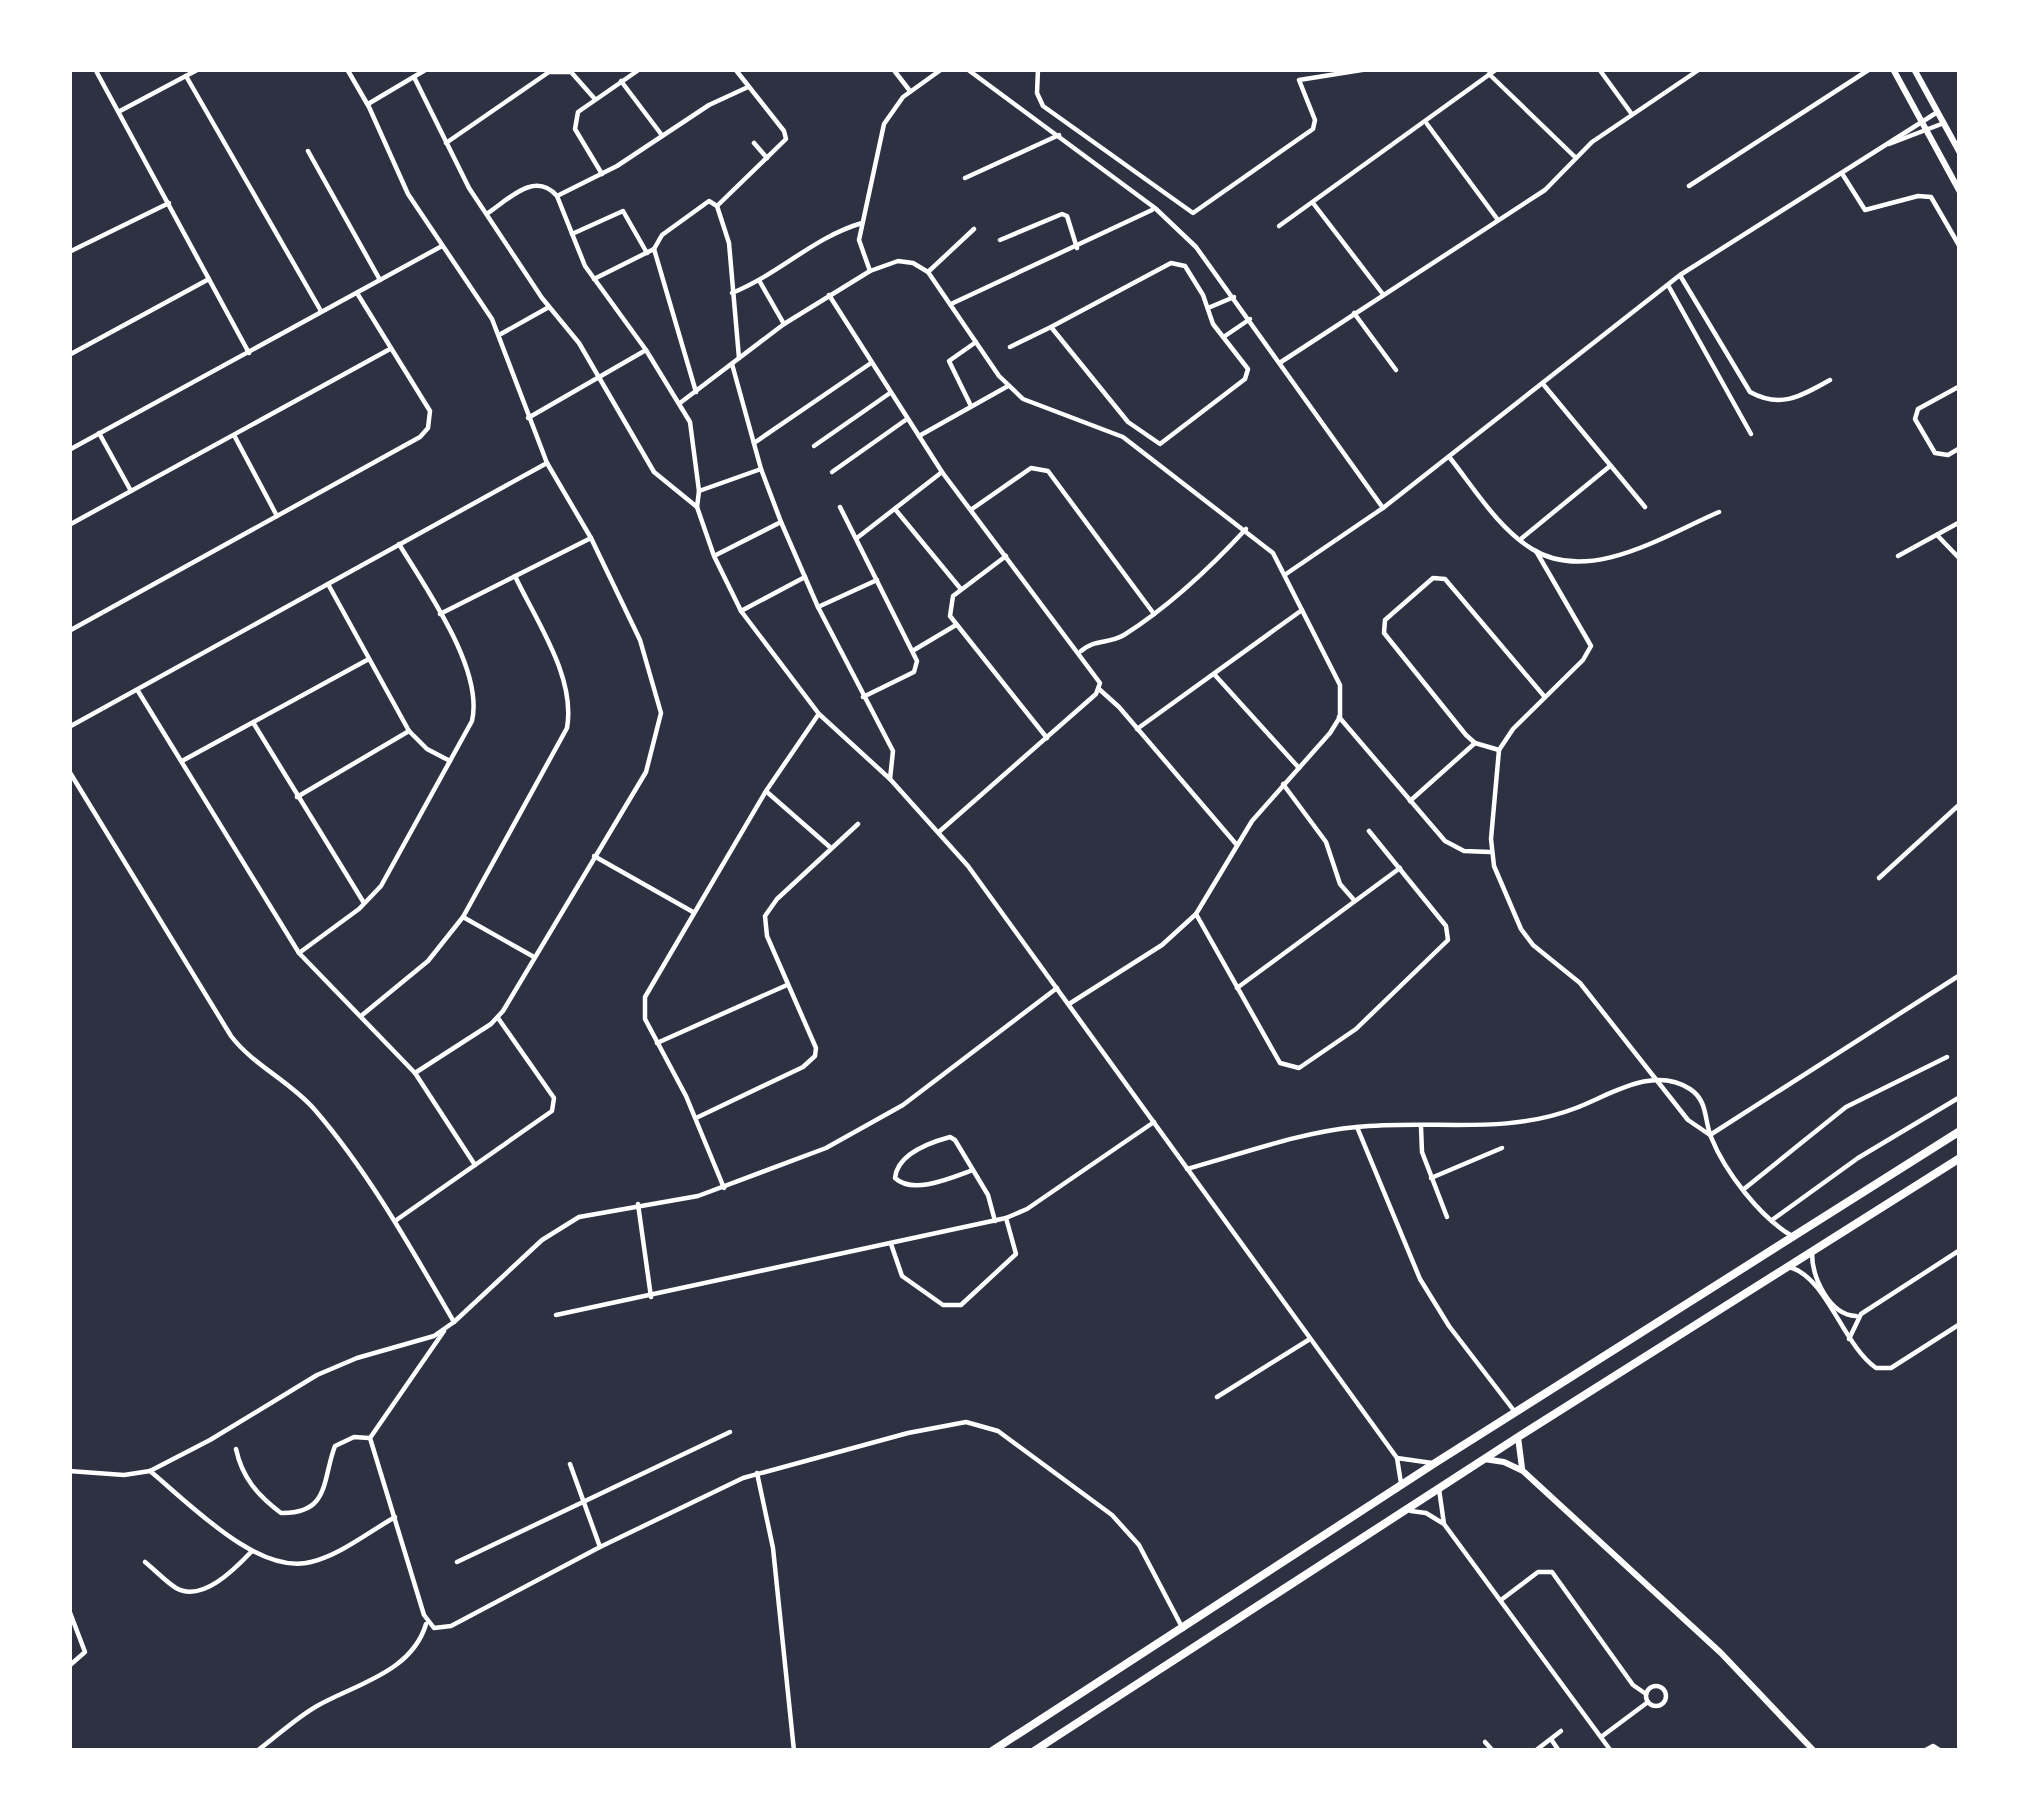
<svg xmlns="http://www.w3.org/2000/svg" width="2029" height="1820" font-family="'DM Sans',sans-serif">
  <style>
    .lines { fill: none; stroke-linecap: round; stroke-linejoin: round }
    .minor { stroke: #fff; stroke-width: 4.5 }
    .tertiary { stroke: #fff; stroke-width: 6 }
    .primary { stroke: #fff; stroke-width: 8 }
  </style>
  <rect width="100%" height="100%" fill="#2d3142"/>
  <g class="lines">
    <!-- minor -->
    <g class="minor">
      <path d="M95,69L249,353"/>
      <path d="M347,69L369,107L408,194L492,319L547,463L591,538L640,640L661,713L646,772L503,1011L491,1024L415,1073"/>
      <path d="M893,69L910,91"/>
      <path d="M967,69L1155,208L1196,247L1383,508"/>
      <path d="M1038,69L1037,93L1043,106L1193,213L1313,129L1315,120L1299,80L1368,69"/>
      <path d="M1599,69L1631,113"/>
      <path d="M1489,74L1575,157"/>
      <path d="M186,76L321,311"/>
      <path d="M414,77L469,188L542,298L579,343L654,472L697,507"/>
      <path d="M621,81L661,134"/>
      <path d="M368,104L427,69"/>
      <path d="M120,111L199,69"/>
      <path d="M1427,124L1498,220"/>
      <path d="M446,143L549,72H571L594,98"/>
      <path d="M754,143L767,158"/>
      <path d="M1889,144L1944,123"/>
      <path d="M308,151L380,280"/>
      <path d="M602,174L575,129L578,112L640,69"/>
      <path d="M1843,175L1865,210L1918,196L1931,197L1960,247"/>
      <path d="M965,178L1059,135"/>
      <path d="M1689,186L1870,69"/>
      <path d="M557,196L617,166L709,105L748,87"/>
      <path d="M1313,203L1382,293"/>
      <path d="M717,206L729,243L739,358"/>
      <path d="M488,213C510,198 535,171 557,196L585,266L646,350L690,422L699,491L697,507L714,556L741,611L819,714L890,779L968,866L1397,1458L1401,1483"/>
      <path d="M1279,226L1497,69"/>
      <path d="M572,234L623,211L647,253"/>
      <path d="M1000,240L1062,214L1067,216L1077,248"/>
      <path d="M654,249L696,392"/>
      <path d="M69,252L169,203"/>
      <path d="M1171,263L1185,266L1203,295L1213,324L1248,369L1245,379L1160,444L1128,422L1051,327Z"/>
      <path d="M870,271L859,240L884,124L903,97L942,69"/>
      <path d="M928,272L974,229"/>
      <path d="M1681,277L1750,392C1781,409 1801,396 1830,380"/>
      <path d="M594,279L654,249L662,235L709,201L717,206L786,139L784,131L735,69"/>
      <path d="M760,282L784,324"/>
      <path d="M1668,285L1751,434"/>
      <path d="M732,293C779,274 814,237 862,223"/>
      <path d="M829,295L942,472L1100,683L1096,694L940,831"/>
      <path d="M951,304L1152,210"/>
      <path d="M1208,308L1234,297"/>
      <path d="M1354,313L1396,370"/>
      <path d="M499,335L549,307"/>
      <path d="M1225,336L1250,319"/>
      <path d="M1010,347L1051,327"/>
      <path d="M69,355L209,279"/>
      <path d="M1281,362L1545,190L1592,142L1700,69"/>
      <path d="M732,364L761,469L781,522L818,607L893,751L890,779"/>
      <path d="M1543,384L1645,507"/>
      <path d="M1960,386L1918,409L1915,419L1935,453L1948,455L1960,448"/>
      <path d="M680,403L784,324L870,271L898,261L913,263L928,272L999,376L1023,399L1123,437L1273,553L1340,685V717L1330,733L1252,821L1196,914L1162,945L1069,1004"/>
      <path d="M971,406L949,361L976,342"/>
      <path d="M528,418L646,350"/>
      <path d="M99,433L131,491"/>
      <path d="M919,436L1008,386"/>
      <path d="M235,437L277,516"/>
      <path d="M754,443L871,363"/>
      <path d="M814,446L890,393"/>
      <path d="M69,450L442,246"/>
      <path d="M1450,458C1474,488 1498,528 1532,549C1590,585 1665,535 1719,512"/>
      <path d="M832,472L907,419"/>
      <path d="M699,491L761,469"/>
      <path d="M840,507L917,661L914,672L863,697"/>
      <path d="M895,509L960,588"/>
      <path d="M972,509L1031,468L1048,471L1154,614"/>
      <path d="M69,525L390,349"/>
      <path d="M1937,535L1960,559"/>
      <path d="M857,538L942,472"/>
      <path d="M1522,538L1610,466"/>
      <path d="M1536,551L1591,646L1583,660L1513,729L1499,750L1491,839L1494,866L1521,929L1533,945L1580,983L1688,1120L1710,1135L1960,975"/>
      <path d="M716,555L781,522"/>
      <path d="M1006,556L953,596L950,616L1047,738"/>
      <path d="M1898,556L1960,522"/>
      <path d="M1286,574L1383,508L1680,275L1936,113"/>
      <path d="M328,584L409,731L427,749L450,761"/>
      <path d="M818,607L877,580"/>
      <path d="M741,611L805,577"/>
      <path d="M440,614L591,538"/>
      <path d="M69,631L420,437L428,428L430,411L357,293"/>
      <path d="M914,650L956,625"/>
      <path d="M1081,651C1094,639 1109,644 1124,635C1170,606 1209,569 1246,529"/>
      <path d="M1214,674L1299,768"/>
      <path d="M1099,689L1119,707L1236,844"/>
      <path d="M138,691L299,953L415,1073L475,1165"/>
      <path d="M1339,717L1445,841L1464,851L1490,852"/>
      <path d="M254,724L364,903"/>
      <path d="M69,727L547,463"/>
      <path d="M1137,729L1302,610"/>
      <path d="M1499,750L1475,743L1466,735L1384,633L1385,620L1433,578L1445,579L1544,696"/>
      <path d="M182,761L367,660"/>
      <path d="M69,771L231,1036C254,1066 290,1081 315,1110C370,1174 412,1250 454,1322"/>
      <path d="M1283,784L1326,842L1340,884L1354,900"/>
      <path d="M767,792L831,848"/>
      <path d="M297,797L409,731"/>
      <path d="M1410,801L1475,743"/>
      <path d="M594,856L693,912"/>
      <path d="M1879,878L1960,804"/>
      <path d="M1196,914L1280,1063L1299,1068L1356,1029L1448,940L1446,926L1369,831"/>
      <path d="M463,917L534,957"/>
      <path d="M299,953L359,909L381,886L472,721C484,669 426,589 399,544"/>
      <path d="M1237,988L1400,868"/>
      <path d="M361,1016L428,961L463,917L567,728C576,677 536,621 515,576"/>
      <path d="M657,1043L787,985"/>
      <path d="M696,1118L803,1067L815,1056L816,1048L767,936L765,916L777,899L858,824"/>
      <path d="M1357,1127L1420,1279L1449,1326L1515,1412"/>
      <path d="M1421,1127L1422,1152L1447,1217"/>
      <path d="M1187,1169C1242,1154 1300,1132 1357,1127C1432,1119 1504,1136 1576,1108C1610,1095 1653,1065 1690,1089C1708,1101 1704,1119 1711,1137C1725,1172 1760,1217 1792,1236"/>
      <path d="M973,1170C951,1178 913,1195 895,1178C897,1155 928,1143 950,1137L955,1140L988,1195L995,1221"/>
      <path d="M1431,1178L1502,1148"/>
      <path d="M724,1188L686,1096L645,1019V997L766,791L818,715"/>
      <path d="M1744,1189L1846,1107L1947,1057"/>
      <path d="M638,1204L651,1297"/>
      <path d="M1772,1220L1858,1158L1960,1097"/>
      <path d="M395,1221L552,1111L554,1098L498,1018"/>
      <path d="M891,1244L902,1276L943,1305H961L1016,1254L1006,1218"/>
      <path d="M1812,1253C1812,1277 1829,1315 1856,1316"/>
      <path d="M1789,1267C1827,1277 1842,1344 1876,1368H1891L1960,1324"/>
      <path d="M556,1315L1006,1218L1027,1209L1154,1122"/>
      <path d="M444,1331L370,1438L424,1615L434,1628L451,1626L600,1547L743,1478L908,1433L966,1422L998,1431L1112,1515L1139,1545L1183,1629"/>
      <path d="M1849,1339L1861,1314L1960,1250"/>
      <path d="M1217,1397L1310,1339"/>
      <path d="M236,1449C242,1477 257,1495 281,1513C330,1514 322,1480 335,1446L354,1437L369,1438"/>
      <path d="M1397,1458L1432,1463"/>
      <path d="M570,1464L600,1547"/>
      <path d="M69,1471L124,1475L150,1471L210,1440L317,1375L357,1358L434,1336L454,1322L542,1240L579,1217L698,1196L826,1148L903,1105L1057,988"/>
      <path d="M150,1471C188,1502 258,1576 311,1562C340,1555 369,1532 395,1517"/>
      <path d="M757,1473L773,1548L794,1751"/>
      <path d="M1439,1489L1444,1524"/>
      <path d="M1411,1511L1426,1513L1444,1524L1611,1751"/>
      <path d="M145,1562C155,1570 165,1581 176,1588C202,1603 235,1569 252,1551"/>
      <path d="M457,1562L730,1432"/>
      <path d="M1501,1600L1538,1572H1552L1633,1685L1646,1694"/>
      <path d="M69,1610L85,1652L69,1666"/>
      <circle cx="1656" cy="1696" r="10"/>
      <path d="M1601,1737L1648,1702"/>
      <path d="M1551,1739L1559,1751"/>
      <path d="M1485,1742L1493,1751"/>
      <path d="M257,1751C277,1736 296,1718 317,1706C356,1684 412,1672 426,1624"/>
      <path d="M1535,1751L1561,1731"/>
      <path d="M1924,1751L1933,1746L1941,1751"/>
    </g>
    <!-- tertiary -->
    <g class="tertiary">
      <path d="M1893,69L1960,192"/>
      <path d="M1914,69L1960,153"/>
      <path d="M1518,1437L1522,1468"/>
      <path d="M1484,1459L1504,1462L1523,1471L1721,1653L1814,1751"/>
    </g>
    <!-- primary -->
    <g class="primary">
      <path d="M992,1751L1435,1463L1960,1131"/>
      <path d="M1034,1751L1518,1437L1960,1158"/>
    </g>
  </g>
  <!-- border -->
  <rect width="2029" height="1820" fill="none" stroke="#ffffff" stroke-width="144"/>
</svg>
